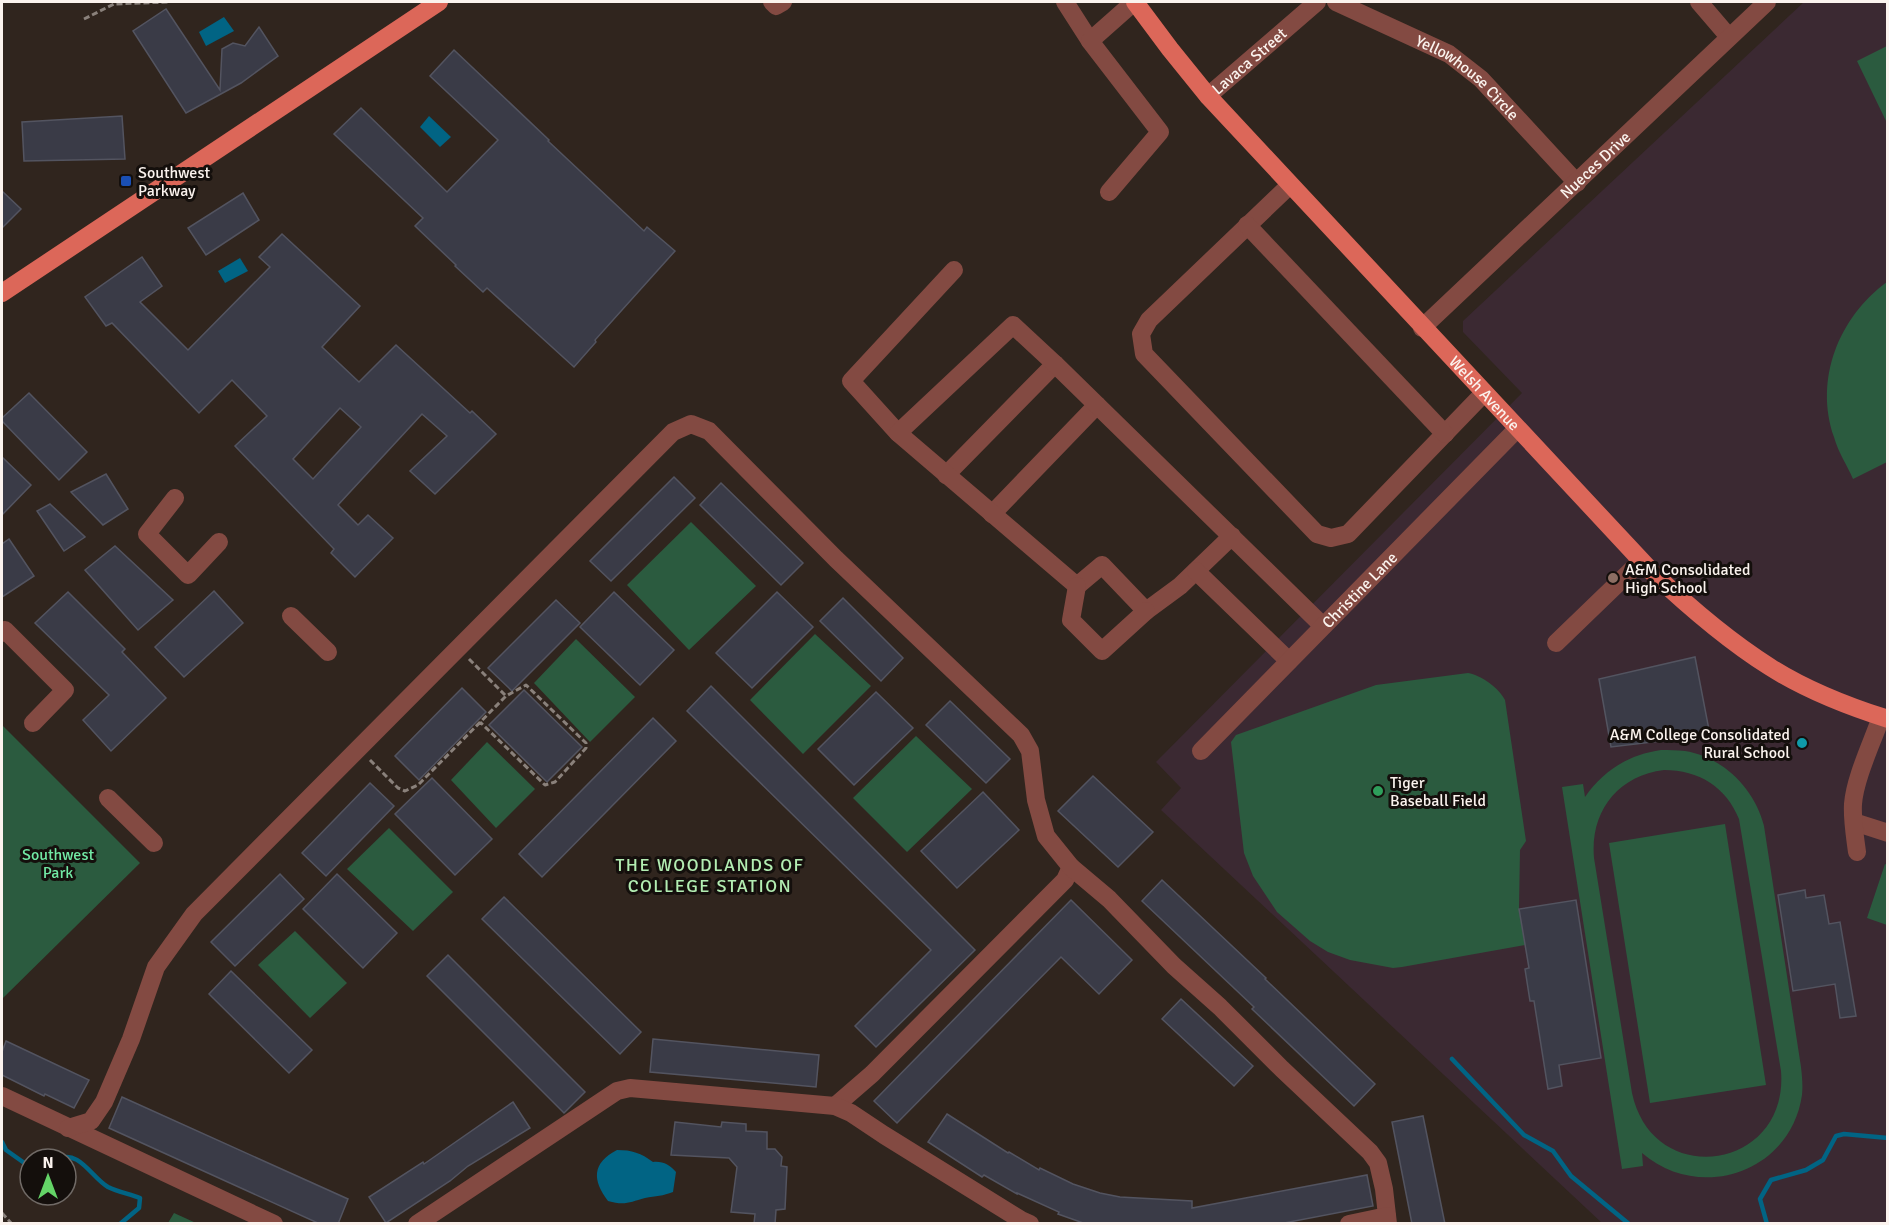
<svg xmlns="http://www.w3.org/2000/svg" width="1889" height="1225" font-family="Signika,sans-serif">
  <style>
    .education { fill: #3b2932 }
    .green { fill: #2b5b3f; fill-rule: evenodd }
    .water { fill: #016484 }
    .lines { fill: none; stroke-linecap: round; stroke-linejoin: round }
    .stream { stroke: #016484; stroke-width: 4.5 }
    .building { fill: #3a3b47; stroke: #535460; stroke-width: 1.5; fill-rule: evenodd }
    .path { stroke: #8a817b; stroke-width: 3; stroke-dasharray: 6 3; stroke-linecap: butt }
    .minor { stroke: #834a42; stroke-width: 18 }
    .major { stroke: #dc6759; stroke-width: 18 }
    .transit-dot { fill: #1a4fb4; stroke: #140f0c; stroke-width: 2 }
    .education-dot { fill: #8d6e63; stroke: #140f0c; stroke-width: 2 }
    .culture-dot { fill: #0f9aa8; stroke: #140f0c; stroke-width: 2 }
    .leisure-dot { fill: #2e9e5b; stroke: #140f0c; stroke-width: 2 }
    .labels { text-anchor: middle; stroke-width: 6; stroke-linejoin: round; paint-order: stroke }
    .street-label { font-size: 16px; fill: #fbf3ee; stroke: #140f0c }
    .poi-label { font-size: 16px; fill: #fbf3ee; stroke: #140f0c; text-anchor: start }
    .park-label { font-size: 16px; fill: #72e9a5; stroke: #140f0c }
    .neighbourhood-label { font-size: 18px; letter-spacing: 1.5px; fill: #b3edb2; stroke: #140f0c }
  </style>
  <rect width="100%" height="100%" fill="#30251e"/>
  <!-- education -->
  <path class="education" d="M1804,2H1887V1223H1602L1161,810L1181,788L1156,762L1522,393L1463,332V321Z"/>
  <!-- green -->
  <g class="green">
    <path d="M1887,46V123L1857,61Z"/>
    <path d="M1887,282V462L1853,479C1847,465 1838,452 1834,437C1814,379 1839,317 1887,282Z"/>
    <path d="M691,522L756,586L689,650L627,585Z"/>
    <path d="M815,634L871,686L803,754L750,700Z"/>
    <path d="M576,639L635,697L590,742L534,683Z"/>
    <path d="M1468,673C1481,675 1499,688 1505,700L1526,841L1520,850L1519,909L1525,945L1402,967L1393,968L1350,960L1328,952L1310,941L1277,912L1253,876L1244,853L1231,742L1236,735L1376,685Z"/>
    <path d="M2,725L140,863L2,999Z"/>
    <path d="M916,736L972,789L907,852L853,798Z"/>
    <path d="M487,742L535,789L496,828L451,780Z"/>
    <path d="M1661,750C1669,750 1677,750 1685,751C1723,757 1755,789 1764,826L1801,1067C1802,1076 1803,1085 1802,1095C1791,1172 1700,1203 1642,1153L1643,1166L1622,1169L1562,787L1583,784L1585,797C1604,770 1628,755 1661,750ZM1664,770C1699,770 1726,787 1739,819L1781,1071C1789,1170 1653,1191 1632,1093L1594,858C1590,812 1617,776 1664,770Z"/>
    <path d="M1725,824L1766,1085L1650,1103L1609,843Z"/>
    <path d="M389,828L453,892L413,931L347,869Z"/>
    <path d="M1885,864L1888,865L1887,925L1867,918Z"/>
    <path d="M295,931L347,983L310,1018L258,965Z"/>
    <path d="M174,1213L196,1223H168Z"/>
  </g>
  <!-- water -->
  <g class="water">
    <path d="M224,17L234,31L206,46L199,32Z"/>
    <path d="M429,116L451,137L440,147L420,127Z"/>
    <path d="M240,258L248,271L225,283L218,271Z"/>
    <path d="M617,1150C632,1150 641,1153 653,1162C663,1161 670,1165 676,1172L673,1192C663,1196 656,1196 645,1198C630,1202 625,1206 608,1201C592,1180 592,1163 617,1150Z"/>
  </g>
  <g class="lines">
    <!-- stream -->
    <g class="stream">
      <path d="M1452,1059L1524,1135L1553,1151L1571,1176L1629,1224"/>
      <path d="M2,1142L6,1150L30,1167"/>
      <path d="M58,1159C79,1149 92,1178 108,1187C118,1192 130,1194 140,1198L139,1208L120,1224"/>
      <path d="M1767,1224L1760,1199L1771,1180L1806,1170L1823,1160L1836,1136L1844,1134L1888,1138"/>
    </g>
  </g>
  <!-- building -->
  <g class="building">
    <path d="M166,9L220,90L222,49L233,43L245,46L259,27L278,56L241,83L186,113L133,31Z"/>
    <path d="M454,50L549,140L548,141L644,231L647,227L675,251L595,340L596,342L574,367L487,288L483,292L455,266L456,265L415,226L423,218L334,134L361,108L447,192L498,140L430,76Z"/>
    <path d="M122,116L125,159L24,161L22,122Z"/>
    <path d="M2,191L21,209L2,228Z"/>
    <path d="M243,193L259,220L206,255L188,228Z"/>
    <path d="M282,234L360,306L322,347L359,382L396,345L470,413L472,411L496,434L435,494L410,471L447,436L422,414L338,505L358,525L368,515L393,538L355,577L331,553L334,549L235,446L267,416L232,380L199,413L112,323L106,326L85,297L142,257L162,286L140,302L188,350L270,267L259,257ZM340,408L361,427L313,479L293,459Z"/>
    <path d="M29,393L87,452L59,480L2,421V418Z"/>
    <path d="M2,457L31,485L2,515Z"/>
    <path d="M106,474L128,509L103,525L71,492Z"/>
    <path d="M674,477L695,498L611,581L590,561Z"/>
    <path d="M721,483L803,563L781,585L700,505Z"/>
    <path d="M50,504L85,537L64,551L37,511Z"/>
    <path d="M9,539L34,576L2,597V544Z"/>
    <path d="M115,546L173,600L138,630L85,570Z"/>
    <path d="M214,591L243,623L184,677L155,647Z"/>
    <path d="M68,592L125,649L122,652L166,698L111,751L83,720L109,695L35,623Z"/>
    <path d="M614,592L674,650L640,685L580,627Z"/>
    <path d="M777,592L813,627L752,688L716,653Z"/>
    <path d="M843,598L903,658L881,681L820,621Z"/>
    <path d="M556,600L580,623L512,691L488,668Z"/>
    <path d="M1695,657L1710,735L1611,747L1599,679Z"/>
    <path d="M711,686L975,950L876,1047L855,1026L931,950L687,711Z"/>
    <path d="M462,688L486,712L419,780L395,756Z"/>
    <path d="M524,690L582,747L547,782L489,725Z"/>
    <path d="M876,692L913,728L854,785L818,749Z"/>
    <path d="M950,701L1010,759L986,783L926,725Z"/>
    <path d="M653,718L676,741L542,877L519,854Z"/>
    <path d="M1093,776L1153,832L1118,867L1058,811Z"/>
    <path d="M432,778L492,839L455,875L395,814Z"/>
    <path d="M370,783L394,806L326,876L302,853Z"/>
    <path d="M983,792L1019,830L957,888L921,851Z"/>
    <path d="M280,874L304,899L235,966L211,942Z"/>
    <path d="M337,874L397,933L363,968L303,909Z"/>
    <path d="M1162,880L1266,978L1265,979L1375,1084L1354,1106L1252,1009L1254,1007L1142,901Z"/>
    <path d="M1805,890L1806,898L1824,895L1829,924L1840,922L1856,1016L1840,1018L1835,984L1793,991L1778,895Z"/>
    <path d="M504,897L641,1032L620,1054L482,919Z"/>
    <path d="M1071,900L1132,960L1099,994L1061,957L897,1123L874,1101Z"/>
    <path d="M1576,900L1601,1058L1559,1065L1562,1086L1548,1089L1534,1001H1530L1525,969L1529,968L1519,909Z"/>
    <path d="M448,955L585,1092L564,1113L427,976Z"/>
    <path d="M231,971L312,1050L289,1073L209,994Z"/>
    <path d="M1181,999L1253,1066L1234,1086L1162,1019Z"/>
    <path d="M653,1039L819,1055L816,1087L650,1072Z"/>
    <path d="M6,1041L89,1080L74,1108L45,1094L44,1096L2,1075V1052Z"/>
    <path d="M122,1097L348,1199L338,1224H320L109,1128Z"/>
    <path d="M513,1102L530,1128L468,1166L450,1181L386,1223L369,1197L423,1162L424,1164Z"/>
    <path d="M947,1114L1008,1153L1009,1152L1039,1170L1040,1168L1073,1184L1100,1193L1120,1197L1192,1201V1208L1367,1175L1373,1206L1279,1224H1086L1058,1214L1059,1212L1017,1193V1194L984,1175L982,1177L928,1142Z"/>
    <path d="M1423,1116L1445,1224H1412L1392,1122Z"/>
    <path d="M675,1122L721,1127L722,1122L746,1124V1131L767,1132V1149H775L782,1157L781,1166L787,1167L785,1209L776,1210L775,1224H754L755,1214L731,1212L737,1167L729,1158L671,1155Z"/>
  </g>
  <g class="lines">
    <!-- path -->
    <g class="path">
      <path d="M84,19L114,4L169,2"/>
      <path d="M469,659L506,696"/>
      <path d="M370,760L398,788L405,791L418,785L506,696L526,685L586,743V748L555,782L545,785L480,722"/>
      <path d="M2,1213L12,1224"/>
      <path d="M482,1224H503"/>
    </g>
    <!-- minor -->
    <g class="minor">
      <path d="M772,2L776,6L783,2"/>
      <path d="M1065,2L1090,41"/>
      <path id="s1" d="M1336,2L1449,54L1481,79L1577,183"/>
      <path d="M1699,2L1729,37"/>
      <path id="s2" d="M1208,96L1317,2"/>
      <path d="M1290,185L1149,320L1141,334L1144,354L1317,534L1331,538L1348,534L1484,393"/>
      <path d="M1109,192L1160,132L1090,41L1134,2"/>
      <path d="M1247,225L1445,434"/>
      <path id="s3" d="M1422,328L1767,2"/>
      <path d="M898,433L851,381L954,270"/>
      <path d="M946,475L1055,364"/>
      <path d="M175,498L147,534L188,575L219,542"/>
      <path d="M992,514L1097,405"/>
      <path d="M1232,536L1180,586L1146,611L1102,565L1077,586L898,433L1013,325L1055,364L1323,626"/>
      <path d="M1196,571L1289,661"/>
      <path d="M1077,586L1071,620L1102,651L1146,611"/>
      <path d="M291,616L328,652"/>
      <path d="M2,633L5,630L65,690L33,723"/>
      <path d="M1556,643L1641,561"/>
      <path id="s4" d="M1201,751L1517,429"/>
      <path d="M108,798L154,843"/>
      <path d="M1854,822L1888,833"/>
      <path d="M1857,852C1855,836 1852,820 1853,804C1855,778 1872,743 1881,717"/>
      <path d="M2,1096L274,1224"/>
      <path d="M835,1106L872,1074L1065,880L1071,867"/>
      <path d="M68,1128L91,1121L104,1102L131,1039L156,967L194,914L673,432L691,424L709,431L836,559L1021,735L1030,751L1036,800L1046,836L1071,867L1109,899L1174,966L1220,1007L1282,1069L1370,1152L1378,1163L1384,1189L1388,1224"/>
      <path d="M417,1224L617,1091L630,1088L835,1106L851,1113L884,1135L1021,1220L1030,1224"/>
      <path d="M1349,1224L1387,1216"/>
    </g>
    <!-- major -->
    <g class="major">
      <path id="s5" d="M1135,2L1170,49L1208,96L1652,572C1689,607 1727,640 1770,667C1806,690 1847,706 1888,719"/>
      <path d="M2,293L439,2"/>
    </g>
  </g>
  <!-- markers -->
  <rect class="transit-dot" x="120" y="175" width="12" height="12" rx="3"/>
  <circle class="education-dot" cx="1613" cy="578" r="6"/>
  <circle class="culture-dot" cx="1802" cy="743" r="6"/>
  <circle class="leisure-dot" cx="1378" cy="791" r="6"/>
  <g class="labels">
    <!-- street labels -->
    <g class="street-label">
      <text dy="6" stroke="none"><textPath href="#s2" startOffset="54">Lavaca Street</textPath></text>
      <text dy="6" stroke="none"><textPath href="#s1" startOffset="153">Yellowhouse Circle</textPath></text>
      <text dy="6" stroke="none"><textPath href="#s3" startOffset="238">Nueces Drive</textPath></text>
      <text dy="6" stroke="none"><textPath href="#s5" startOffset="525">Welsh Avenue</textPath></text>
      <text dy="6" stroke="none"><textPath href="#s4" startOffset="226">Christine Lane</textPath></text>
    </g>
    <!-- poi labels -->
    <g class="poi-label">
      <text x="138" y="178">Southwest<tspan x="138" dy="18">Parkway</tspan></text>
      <text x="1625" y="575">A&amp;M Consolidated<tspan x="1625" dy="18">High School</tspan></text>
      <text x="1790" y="740" text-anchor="end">A&amp;M College Consolidated<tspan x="1790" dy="18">Rural School</tspan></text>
      <text x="1390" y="788">Tiger<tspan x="1390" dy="18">Baseball Field</tspan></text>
    </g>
    <!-- park labels -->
    <g class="park-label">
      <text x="58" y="860">Southwest<tspan x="58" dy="18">Park</tspan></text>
    </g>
    <!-- neighbourhood labels -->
    <g class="neighbourhood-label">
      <text x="710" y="871">THE WOODLANDS OF<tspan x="710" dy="21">COLLEGE STATION</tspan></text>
    </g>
  </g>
  <!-- border -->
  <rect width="1889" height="1225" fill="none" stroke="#fbf3ee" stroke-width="6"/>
  <!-- north arrow -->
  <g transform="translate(48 1177)"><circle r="28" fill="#140f0c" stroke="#706a66" stroke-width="1.5"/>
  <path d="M0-4.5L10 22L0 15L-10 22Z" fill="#64d467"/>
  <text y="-9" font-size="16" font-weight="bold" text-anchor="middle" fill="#fbf3ee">N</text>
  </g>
</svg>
